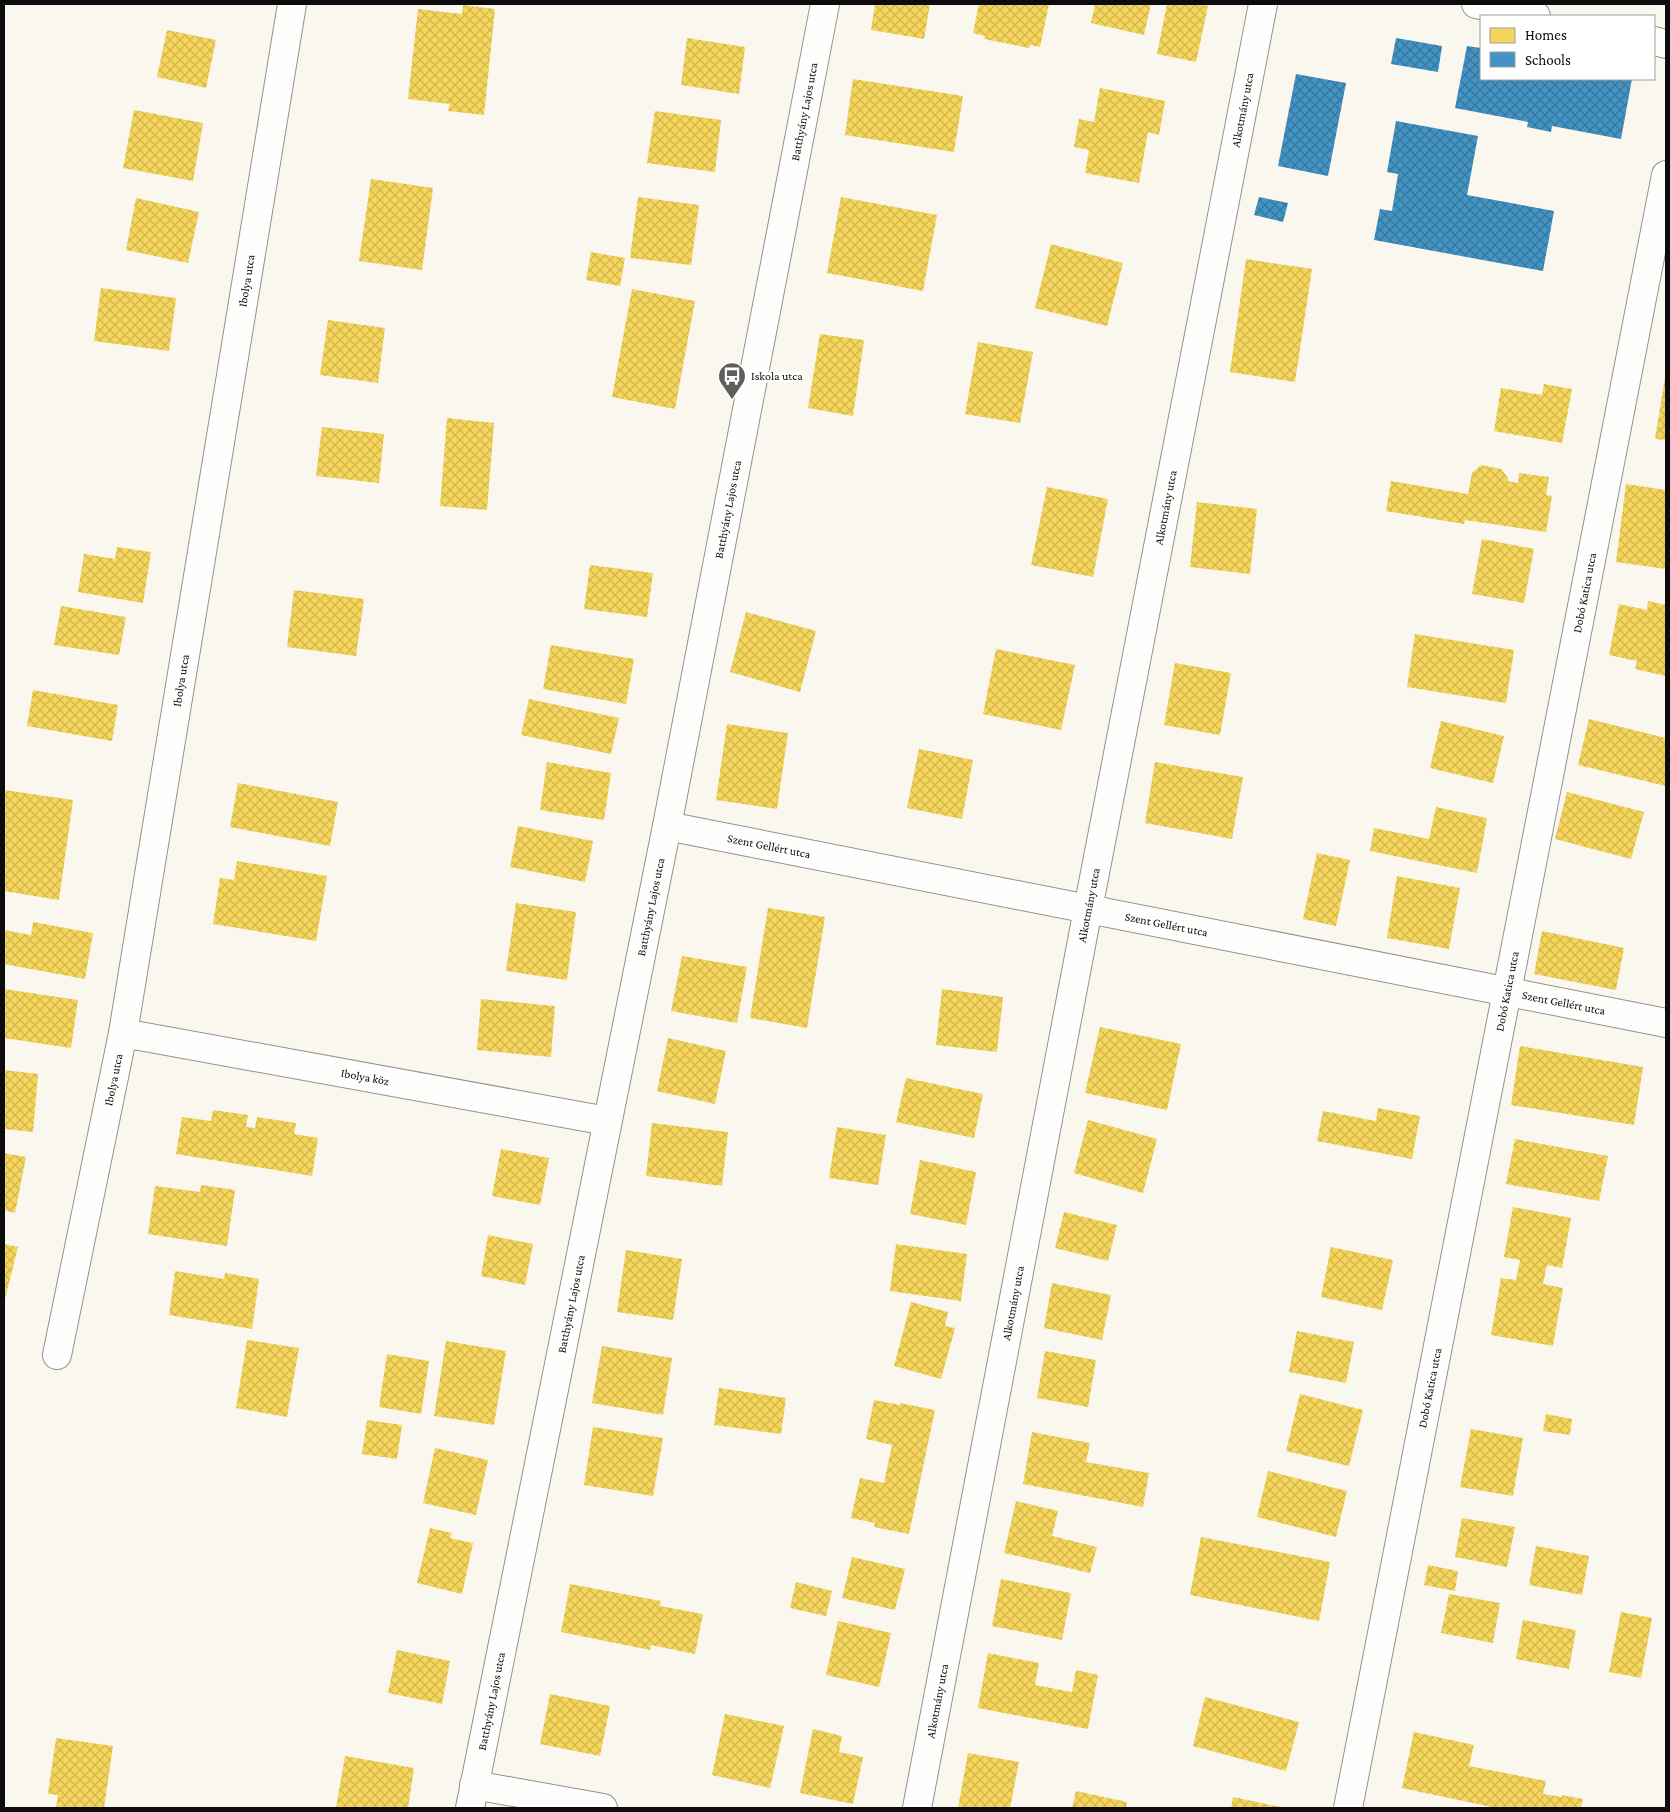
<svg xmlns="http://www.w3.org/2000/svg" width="1670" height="1812" font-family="'Crimson Pro',serif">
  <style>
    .homes { fill: url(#homes-cross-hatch) }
    .schools { fill: url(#schools-cross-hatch) }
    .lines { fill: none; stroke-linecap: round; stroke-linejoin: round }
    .minor-casing { stroke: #93928e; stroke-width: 30 }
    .minor { stroke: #fefefd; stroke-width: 28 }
    .labels { text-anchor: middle; stroke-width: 5; stroke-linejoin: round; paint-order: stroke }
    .street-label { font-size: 12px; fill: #0c0c0c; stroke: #fff }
    .poi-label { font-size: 12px; fill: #0c0c0c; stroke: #fff; text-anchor: start }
  </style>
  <defs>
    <pattern id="homes-cross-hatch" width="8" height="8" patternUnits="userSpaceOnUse" patternTransform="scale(1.25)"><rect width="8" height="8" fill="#f6d55c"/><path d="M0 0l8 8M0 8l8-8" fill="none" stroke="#d2b64f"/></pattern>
    <pattern id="schools-cross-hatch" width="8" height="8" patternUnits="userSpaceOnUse" patternTransform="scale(1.25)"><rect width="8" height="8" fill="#4393c3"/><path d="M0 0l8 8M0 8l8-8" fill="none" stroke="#36769d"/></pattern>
  </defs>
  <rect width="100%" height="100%" fill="#faf7ef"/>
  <!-- homes -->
  <g class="homes">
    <path d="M875,4H930L924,39L871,30Z"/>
    <path d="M979,4H1049L1040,47L1030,45L1029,48L984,39L985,36L973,33Z"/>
    <path d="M1095,4H1151L1144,35L1091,23Z"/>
    <path d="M1167,4H1197L1208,6L1196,62L1157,54Z"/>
    <path d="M463,5L495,9L484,115L448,111L450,104L408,99L418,9L462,14Z"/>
    <path d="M167,30L216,40L206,88L157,77Z"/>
    <path d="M687,38L745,47L739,94L681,85Z"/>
    <path d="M853,79L963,96L954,152L845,135Z"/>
    <path d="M1100,88L1165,101L1159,135L1148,132L1139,183L1085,173L1089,150L1074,147L1079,119L1094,122Z"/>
    <path d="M134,110L203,123L193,181L123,168Z"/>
    <path d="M655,111L721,120L715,172L647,163Z"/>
    <path d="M371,179L433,188L422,270L359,261Z"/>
    <path d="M638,197L699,205L691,265L630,258Z"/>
    <path d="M841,197L937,215L923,291L827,273Z"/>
    <path d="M136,198L199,212L188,263L126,250Z"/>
    <path d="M1051,244L1123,263L1107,326L1035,308Z"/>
    <path d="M591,252L625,258L620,286L586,280Z"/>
    <path d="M1246,259L1312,269L1295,382L1230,372Z"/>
    <path d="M101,288L176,298L169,351L94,341Z"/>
    <path d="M632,289L695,301L675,409L612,397Z"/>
    <path d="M328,320L385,328L378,383L320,375Z"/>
    <path d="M820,334L864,340L853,416L808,408Z"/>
    <path d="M978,342L1033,352L1020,423L965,414Z"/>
    <path d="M1665,377H1666V440L1655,439Z"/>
    <path d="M1544,384L1572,389L1562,443L1494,431L1501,388L1542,395Z"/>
    <path d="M447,418L494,423L487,510L440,506Z"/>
    <path d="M322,427L384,434L379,483L316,476Z"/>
    <path d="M1481,465L1501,469L1508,478V481L1518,483L1519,473L1549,477L1546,495L1552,496L1546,532L1465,520L1464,524L1386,511L1391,481L1468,494L1472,473Z"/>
    <path d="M1626,484L1666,490V569L1616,562Z"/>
    <path d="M1047,487L1108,499L1093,577L1031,565Z"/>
    <path d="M1197,502L1257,509L1250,574L1190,567Z"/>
    <path d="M1482,539L1534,549L1524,603L1472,594Z"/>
    <path d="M117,547L151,552L143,603L78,592L84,554L115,559Z"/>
    <path d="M590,565L653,573L647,617L584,609Z"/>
    <path d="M294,590L364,599L356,656L287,647Z"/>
    <path d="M1648,601L1666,605V676L1635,669L1637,661L1609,655L1619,604L1647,610Z"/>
    <path d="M61,606L126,617L119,655L54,645Z"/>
    <path d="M746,612L816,631L800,692L730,672Z"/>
    <path d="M1415,634L1514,650L1506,703L1407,687Z"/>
    <path d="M551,645L634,659L626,704L543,689Z"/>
    <path d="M996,649L1075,665L1061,730L983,714Z"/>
    <path d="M1175,663L1231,673L1220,735L1164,725Z"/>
    <path d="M33,690L118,705L112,741L27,726Z"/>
    <path d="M529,699L619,718L611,754L521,735Z"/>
    <path d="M1589,719L1666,738V786L1578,765Z"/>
    <path d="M1441,721L1504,736L1493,783L1430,768Z"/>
    <path d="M727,724L788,733L777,809L716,800Z"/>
    <path d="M919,749L973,760L962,819L907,808Z"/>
    <path d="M547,762L611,773L604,820L540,810Z"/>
    <path d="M1155,762L1243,777L1232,839L1145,823Z"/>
    <path d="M238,783L338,802L330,846L230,827Z"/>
    <path d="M4,790L73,800L59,900L4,891Z"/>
    <path d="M1567,792L1644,812L1631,859L1555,839Z"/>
    <path d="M1436,807L1487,818L1477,873L1370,851L1374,828L1429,839Z"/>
    <path d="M518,826L593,841L585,882L510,867Z"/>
    <path d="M1317,853L1350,860L1336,926L1303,919Z"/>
    <path d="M237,861L327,876L316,941L213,924L220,878L234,880Z"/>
    <path d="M1397,876L1460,888L1449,949L1387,938Z"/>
    <path d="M516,903L576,912L567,980L506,971Z"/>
    <path d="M768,908L825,917L807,1028L750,1018Z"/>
    <path d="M33,922L93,933L85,979L4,964V930L31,935Z"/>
    <path d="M1542,931L1624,948L1616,990L1534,974Z"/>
    <path d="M682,956L747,967L737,1023L671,1011Z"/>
    <path d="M4,989L78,1000L71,1048L4,1038Z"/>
    <path d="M942,989L1003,997L997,1052L936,1045Z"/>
    <path d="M481,999L555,1006L551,1057L477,1050Z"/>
    <path d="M1100,1027L1181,1044L1167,1110L1085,1093Z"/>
    <path d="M668,1038L726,1051L715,1104L657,1091Z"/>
    <path d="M1520,1046L1643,1067L1634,1125L1511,1105Z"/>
    <path d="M4,1070L38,1074L33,1132L4,1129Z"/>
    <path d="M906,1078L983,1094L974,1138L896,1122Z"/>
    <path d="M1378,1108L1420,1116L1412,1159L1317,1141L1323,1111L1376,1121Z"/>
    <path d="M213,1110L248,1115L246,1127L255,1128L257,1117L296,1123L294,1134L318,1138L312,1176L176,1154L182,1117L211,1121Z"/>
    <path d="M1088,1120L1157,1139L1143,1193L1074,1173Z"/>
    <path d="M652,1123L728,1132L722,1186L646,1176Z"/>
    <path d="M837,1127L886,1135L878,1185L829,1178Z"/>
    <path d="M1515,1139L1608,1156L1599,1201L1506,1184Z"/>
    <path d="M501,1149L549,1158L540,1205L492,1196Z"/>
    <path d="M4,1153L26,1157L15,1213L4,1210Z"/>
    <path d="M920,1160L976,1172L966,1225L910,1214Z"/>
    <path d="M201,1185L235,1190L227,1246L148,1234L155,1186L200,1192Z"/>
    <path d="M1513,1207L1571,1218L1562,1268L1547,1265L1543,1284L1563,1288L1553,1346L1491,1335L1501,1278L1516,1280L1520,1260L1504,1257Z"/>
    <path d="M1064,1212L1117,1225L1108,1261L1055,1248Z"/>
    <path d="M488,1235L533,1244L525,1285L481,1276Z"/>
    <path d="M4,1244L18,1247L4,1303Z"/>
    <path d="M896,1244L967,1254L961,1301L890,1291Z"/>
    <path d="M1331,1247L1393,1260L1382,1310L1321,1297Z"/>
    <path d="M626,1250L682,1259L673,1320L617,1312Z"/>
    <path d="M175,1271L224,1279L225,1273L259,1279L252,1329L169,1315Z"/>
    <path d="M1052,1283L1111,1295L1102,1340L1044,1328Z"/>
    <path d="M911,1302L948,1312L945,1326L955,1328L941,1379L894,1366Z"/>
    <path d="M1297,1331L1354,1342L1346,1383L1289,1372Z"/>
    <path d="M247,1340L299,1348L287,1417L236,1408Z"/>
    <path d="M446,1341L506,1351L494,1425L434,1416Z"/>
    <path d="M602,1346L672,1358L663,1415L592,1403Z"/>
    <path d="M1045,1351L1096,1360L1088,1407L1037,1398Z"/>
    <path d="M387,1354L429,1361L421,1414L379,1407Z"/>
    <path d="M719,1388L786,1398L781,1434L714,1425Z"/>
    <path d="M1300,1394L1363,1410L1349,1466L1286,1451Z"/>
    <path d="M874,1400L900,1405V1403L935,1410L909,1534L874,1527L875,1523L851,1518L860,1478L884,1483L892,1445L866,1439Z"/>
    <path d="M1546,1414L1572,1419L1570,1435L1543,1431Z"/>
    <path d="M367,1420L402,1425L397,1459L362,1454Z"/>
    <path d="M593,1427L663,1438L653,1496L584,1485Z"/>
    <path d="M1471,1429L1523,1438L1513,1496L1460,1487Z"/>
    <path d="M1032,1432L1090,1443L1086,1462L1149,1473L1143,1507L1023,1484Z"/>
    <path d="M435,1448L488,1460L476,1515L423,1503Z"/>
    <path d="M1268,1471L1347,1491L1336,1537L1257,1517Z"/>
    <path d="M1016,1501L1058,1511L1052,1536L1097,1547L1090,1573L1004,1553Z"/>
    <path d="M1462,1518L1515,1527L1507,1567L1455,1557Z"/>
    <path d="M430,1528L452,1533L450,1538L473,1543L462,1594L417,1583Z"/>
    <path d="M1201,1537L1330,1562L1319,1621L1190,1595Z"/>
    <path d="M1536,1546L1589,1556L1582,1595L1529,1585Z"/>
    <path d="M852,1557L905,1569L895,1610L842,1598Z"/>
    <path d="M1428,1565L1458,1571L1455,1591L1424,1585Z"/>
    <path d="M1001,1579L1071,1593L1062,1640L992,1626Z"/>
    <path d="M796,1582L832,1591L826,1616L790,1608Z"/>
    <path d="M570,1584L661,1601L660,1606L703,1614L695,1654L651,1645L650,1650L561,1632Z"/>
    <path d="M1449,1594L1500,1603L1493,1643L1441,1633Z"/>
    <path d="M1621,1612L1652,1618L1641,1678L1609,1672Z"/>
    <path d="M1523,1620L1576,1630L1569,1669L1516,1659Z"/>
    <path d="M838,1621L891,1633L879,1687L826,1675Z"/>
    <path d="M397,1650L450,1661L442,1704L388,1693Z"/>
    <path d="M988,1653L1039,1663L1035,1685L1072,1692L1076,1670L1098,1675L1088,1729L978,1708Z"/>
    <path d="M550,1694L610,1706L600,1756L540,1744Z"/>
    <path d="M1205,1697L1299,1722L1286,1771L1193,1746Z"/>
    <path d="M725,1714L784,1726L770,1788L712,1775Z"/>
    <path d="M813,1729L842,1736L839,1752L863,1757L853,1804L800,1793Z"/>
    <path d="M1414,1732L1474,1745L1469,1766L1546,1781L1543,1794L1562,1797V1795L1583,1799L1581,1808H1496L1402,1788Z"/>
    <path d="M56,1738L113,1746L104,1808H56L58,1795L48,1794Z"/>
    <path d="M968,1753L1019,1762L1010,1808H958Z"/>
    <path d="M345,1756L414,1768L408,1808H336Z"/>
    <path d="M1076,1791L1127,1802L1126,1808H1072Z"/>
    <path d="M1233,1797L1281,1807V1808H1231Z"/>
  </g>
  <!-- schools -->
  <g class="schools">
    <path d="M1396,38L1442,46L1438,72L1391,64Z"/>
    <path d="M1467,46L1481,48V79H1632L1621,139L1552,126L1551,132L1527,127L1528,122L1455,108Z"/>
    <path d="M1296,74L1346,83L1328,176L1278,166Z"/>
    <path d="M1396,121L1478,136L1467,195L1554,211L1543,271L1374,240L1380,209L1392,211L1398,174L1387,172Z"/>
    <path d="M1259,197L1288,203L1283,222L1254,215Z"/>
  </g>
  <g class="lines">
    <!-- minor casing -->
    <g class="minor-casing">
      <g id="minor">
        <path d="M1476,4L1536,16"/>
        <path d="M1654,41L1666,44"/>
        <path id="s1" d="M667,826L1666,1023"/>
        <path id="s2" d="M123,1033L607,1121"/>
        <path id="s3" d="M57,1355L123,1033L292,4"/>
        <path d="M474,1785L603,1808"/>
        <path id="s4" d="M470,1808L667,826L825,4"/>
        <path id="s5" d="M917,1808L1088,909L1263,4"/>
        <path id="s6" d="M1348,1808L1666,175"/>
      </g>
    </g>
    <!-- minor -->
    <use href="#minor" class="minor"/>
  </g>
  <!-- icons -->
  <defs>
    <g id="bus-pin" transform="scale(1.4375)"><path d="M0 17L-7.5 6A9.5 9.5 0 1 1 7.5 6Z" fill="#5f5e5b" stroke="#fff"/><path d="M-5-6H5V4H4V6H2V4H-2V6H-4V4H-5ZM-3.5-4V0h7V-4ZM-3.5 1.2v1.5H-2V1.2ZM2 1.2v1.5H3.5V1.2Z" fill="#fff"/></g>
  </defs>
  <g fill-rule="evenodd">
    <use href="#bus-pin" x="732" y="376"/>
  </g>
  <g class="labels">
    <!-- street labels -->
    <g class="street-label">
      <text dy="4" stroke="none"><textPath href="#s5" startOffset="1729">Alkotmány utca</textPath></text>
      <text dy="4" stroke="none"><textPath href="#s4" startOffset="1729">Batthyány Lajos utca</textPath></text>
      <text dy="4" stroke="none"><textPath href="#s3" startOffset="1091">Ibolya utca</textPath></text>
      <text dy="4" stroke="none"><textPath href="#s5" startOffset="1324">Alkotmány utca</textPath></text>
      <text dy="4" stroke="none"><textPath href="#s4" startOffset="1324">Batthyány Lajos utca</textPath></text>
      <text dy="4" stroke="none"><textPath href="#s6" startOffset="1238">Dobó Katica utca</textPath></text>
      <text dy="4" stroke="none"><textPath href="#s3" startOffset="686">Ibolya utca</textPath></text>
      <text dy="4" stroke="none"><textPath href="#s1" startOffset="104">Szent Gellért utca</textPath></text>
      <text dy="4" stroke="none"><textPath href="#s5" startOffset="919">Alkotmány utca</textPath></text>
      <text dy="4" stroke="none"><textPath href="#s4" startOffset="919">Batthyány Lajos utca</textPath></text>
      <text dy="4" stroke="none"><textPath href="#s1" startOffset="509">Szent Gellért utca</textPath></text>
      <text dy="4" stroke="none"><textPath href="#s6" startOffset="832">Dobó Katica utca</textPath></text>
      <text dy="4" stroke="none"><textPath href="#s1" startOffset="914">Szent Gellért utca</textPath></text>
      <text dy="4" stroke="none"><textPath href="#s2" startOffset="246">Ibolya köz</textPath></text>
      <text dy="4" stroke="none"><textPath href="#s3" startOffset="281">Ibolya utca</textPath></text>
      <text dy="4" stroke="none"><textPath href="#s4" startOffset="514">Batthyány Lajos utca</textPath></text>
      <text dy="4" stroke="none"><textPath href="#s5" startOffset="514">Alkotmány utca</textPath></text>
      <text dy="4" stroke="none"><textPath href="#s6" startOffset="428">Dobó Katica utca</textPath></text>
      <text dy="4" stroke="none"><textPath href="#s4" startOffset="109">Batthyány Lajos utca</textPath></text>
      <text dy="4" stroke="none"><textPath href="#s5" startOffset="109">Alkotmány utca</textPath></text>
    </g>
    <!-- poi labels -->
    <g class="poi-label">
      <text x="751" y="380">Iskola utca</text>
    </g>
  </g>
  <!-- border -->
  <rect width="1670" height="1812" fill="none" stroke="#0c0c0c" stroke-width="10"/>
  <!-- legend -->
  <rect x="1480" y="15" width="175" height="65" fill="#ffffff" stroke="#9e9e9e"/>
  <rect x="1490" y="28" width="25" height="15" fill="#f6d55c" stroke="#9e9e9e"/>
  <text x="1525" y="40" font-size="15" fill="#0c0c0c">Homes</text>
  <rect x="1490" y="52" width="25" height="15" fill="#4393c3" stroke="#9e9e9e"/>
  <text x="1525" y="65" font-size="15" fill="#0c0c0c">Schools</text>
</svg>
